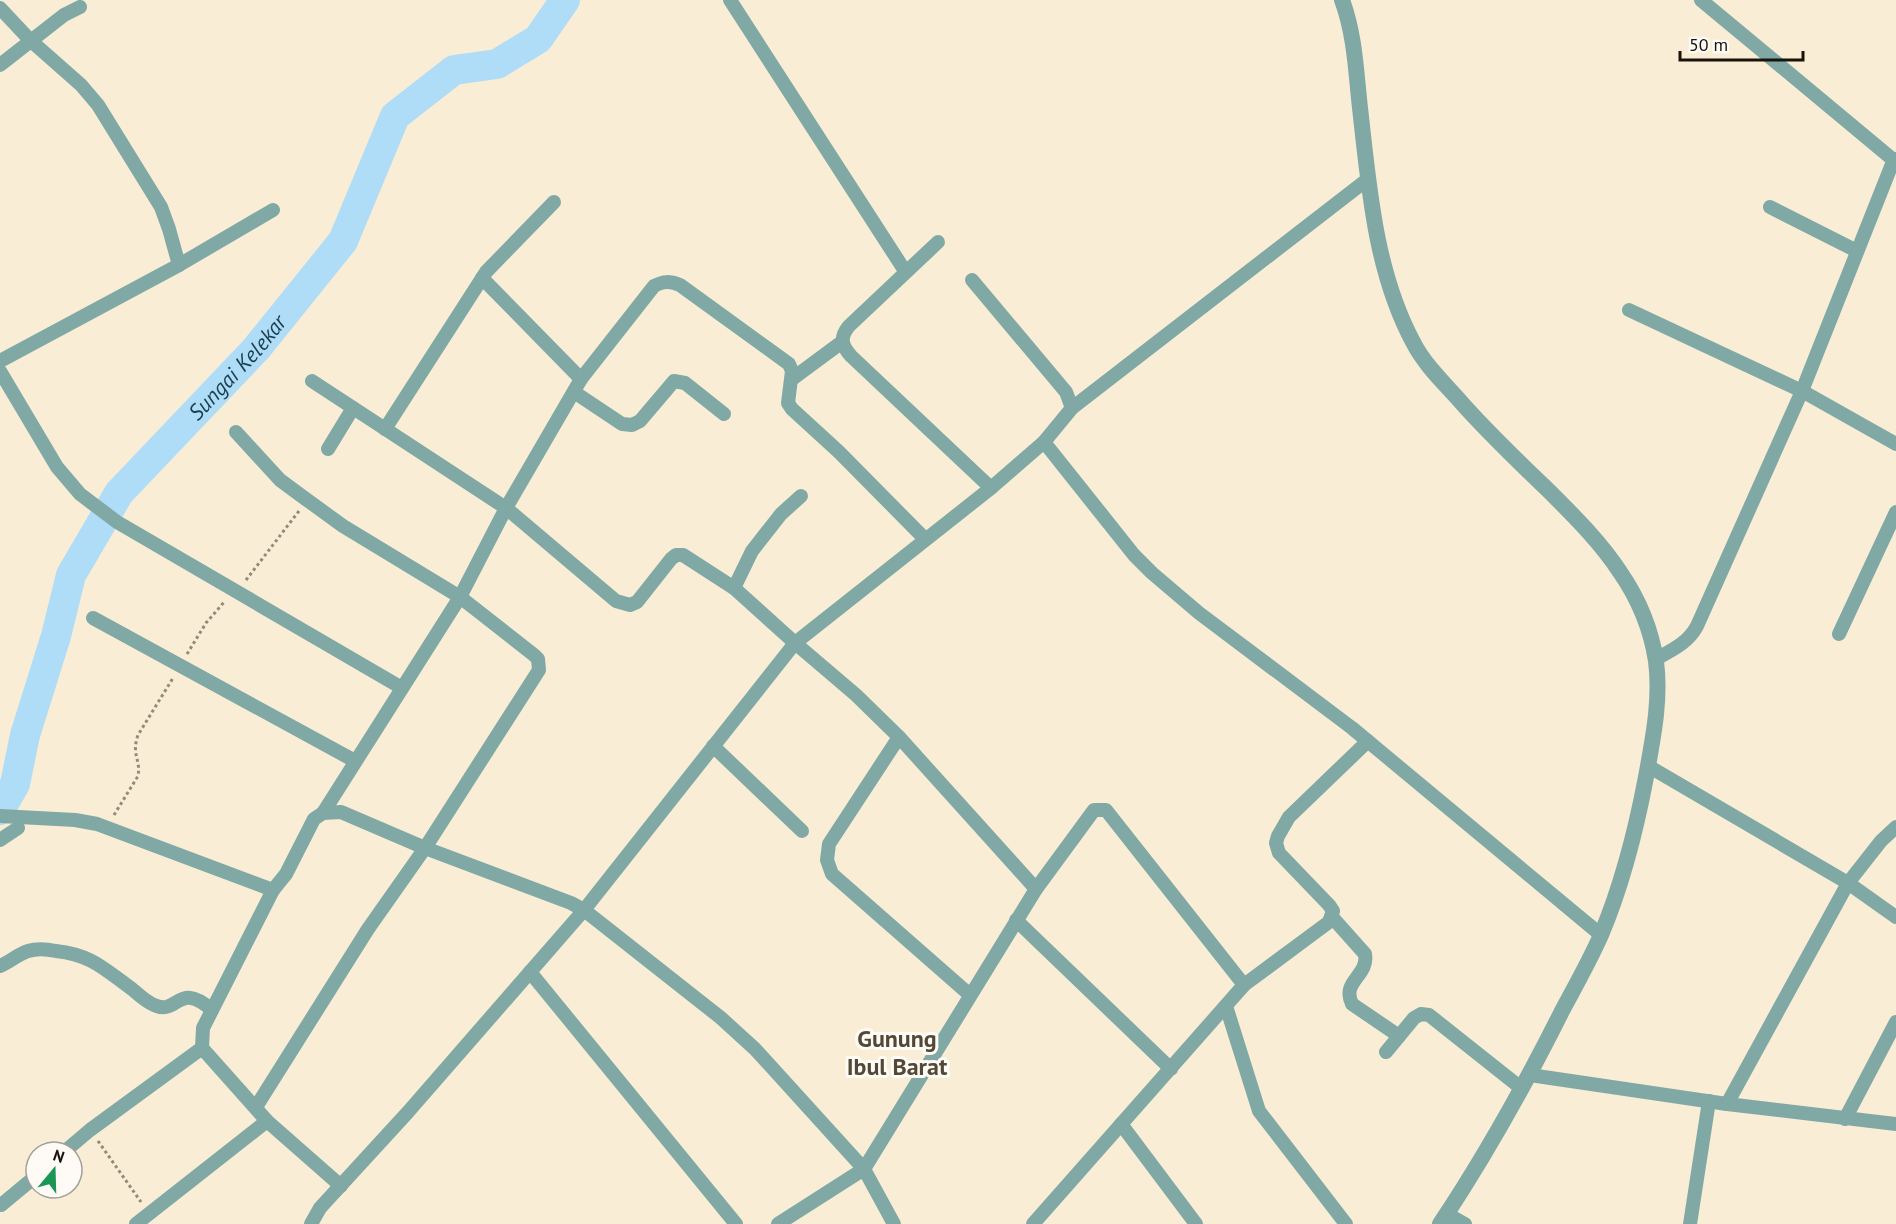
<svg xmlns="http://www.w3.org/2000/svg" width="1896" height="1224" font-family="'PT Sans',sans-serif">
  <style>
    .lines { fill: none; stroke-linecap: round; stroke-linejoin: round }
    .river { stroke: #afdcf6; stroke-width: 30 }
    .path { stroke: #928a7a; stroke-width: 3; stroke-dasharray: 3 3; stroke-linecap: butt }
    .minor { stroke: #80a9a6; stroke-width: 14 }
    .tertiary { stroke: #80a9a6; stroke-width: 16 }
    .labels { text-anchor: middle; stroke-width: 6; stroke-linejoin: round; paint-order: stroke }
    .water-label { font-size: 22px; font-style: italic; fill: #1c3e51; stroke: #fefbf7 }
    .quarter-label { font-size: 24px; font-weight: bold; fill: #524835; stroke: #fefbf7 }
  </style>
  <rect width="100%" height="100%" fill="#f9edd6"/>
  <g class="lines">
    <!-- river -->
    <path class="river" id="s1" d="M0,810L15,784L25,735L56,636L71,575L119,493L256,349L343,241L395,116L454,70L497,64L538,39L565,0"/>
    <!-- path -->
    <g class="path">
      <path d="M246,580L299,511"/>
      <path d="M187,654L206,623L225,601"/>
      <path d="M114,815L138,776C141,759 131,755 138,735L173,678"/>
      <path d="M98,1141L141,1202"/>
    </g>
    <!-- minor -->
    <g class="minor">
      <path d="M730,0L905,271"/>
      <path d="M1701,0L1896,162"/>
      <path d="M0,8L30,40L81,85L98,105L161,207L169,229L179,265"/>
      <path d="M0,65L64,15L80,7"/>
      <path d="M1770,207L1857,251"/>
      <path d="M938,242L849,326C839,338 842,346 851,356L991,488"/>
      <path d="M482,278L581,379"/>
      <path d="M972,280L1066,392L1072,408"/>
      <path d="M1629,310L1802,391L1896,444"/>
      <path d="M0,361L179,265L273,210"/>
      <path d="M0,371L57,467L80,494L117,522L402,688"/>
      <path d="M792,379L842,342"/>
      <path d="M312,381L506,508L616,601L630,605L637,602L671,559L676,555H683L734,588L795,643L856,695L899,737L1036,889"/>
      <path d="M574,392L622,424L632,425L640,421L674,381L685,383L724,414"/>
      <path d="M385,429L486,272L554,202"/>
      <path d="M236,432L280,480L303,497L343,526L460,597L534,655L538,659L539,670L425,848L368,929L256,1107"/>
      <path d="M1044,442L1072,408L1368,179"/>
      <path d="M328,449L353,408"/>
      <path d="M734,588L752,551L781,514L801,496"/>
      <path d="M93,618L355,761"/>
      <path d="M1839,634L1896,512"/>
      <path d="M1656,659C1672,650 1688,643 1697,626L1802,391L1894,159"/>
      <path d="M899,737L829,844L827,860L832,874L970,995"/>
      <path d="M713,746L802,831"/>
      <path d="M1648,766L1848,883L1896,917"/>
      <path d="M323,813L460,597L506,508L581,379L654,286C664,281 669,281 680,285L789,364L792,371L788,403L792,409L839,452L925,539"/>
      <path d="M0,816L75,820L97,824L273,890L286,874L314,819L323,813L341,812L425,848L571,903L584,910L721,1018L755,1049L864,1169L894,1224"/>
      <path d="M0,840L18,828"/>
      <path d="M273,890L203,1028L202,1048L267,1121L341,1186"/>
      <path d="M1332,917L1365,954C1369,976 1341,981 1352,1004L1399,1036"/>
      <path d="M1016,920L1171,1069"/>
      <path d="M0,966C10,962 18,954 28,951C37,948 47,949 56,951C92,955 104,969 132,989C139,995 146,1002 154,1005C179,1016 177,980 212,1010"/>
      <path d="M530,972L736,1224"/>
      <path d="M1226,1006L1259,1111L1346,1224"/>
      <path d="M1386,1052L1414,1018L1421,1014L1429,1015L1521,1088"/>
      <path d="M1530,1075L1727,1104L1896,1124"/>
      <path d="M1727,1104L1848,883L1881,841L1896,827"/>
      <path d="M1845,1119L1896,1022"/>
      <path d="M1121,1124L1196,1224"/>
      <path d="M64,1152L90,1130L202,1048"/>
      <path d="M1,1205L36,1176"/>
      <path d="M1447,1214L1465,1224"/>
      <path d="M136,1224L267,1121"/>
      <path d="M311,1224L320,1208L408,1112L584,910L795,643L991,488L1044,442L1134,555L1152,573L1199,613L1352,728L1601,935"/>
      <path d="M778,1224L864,1169L1036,889L1094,810H1106L1244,985"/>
      <path d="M1033,1224L1244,985L1329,922L1333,911L1329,905L1279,853L1276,843L1278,836L1289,817L1368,741"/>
      <path d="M1690,1224L1709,1101"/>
    </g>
    <!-- tertiary -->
    <path class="tertiary" d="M1342,0C1355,35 1356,72 1360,108C1369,187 1375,271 1413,342C1424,364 1444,383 1460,401C1489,434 1521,464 1552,494C1576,518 1601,543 1620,572C1638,598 1651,629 1656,661C1661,700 1653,738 1646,777C1636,830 1622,885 1601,935C1590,960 1576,985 1563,1009C1526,1083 1486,1155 1440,1224"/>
  </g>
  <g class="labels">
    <!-- water labels -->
    <g class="water-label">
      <text dy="8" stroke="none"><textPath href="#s1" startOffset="514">Sungai Kelekar</textPath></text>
    </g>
    <!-- quarter labels -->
    <g class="quarter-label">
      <text x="897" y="1047">Gunung<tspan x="897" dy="28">Ibul Barat</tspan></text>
    </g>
  </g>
  <!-- north arrow -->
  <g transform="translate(54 1170) rotate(19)"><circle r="28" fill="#fefbf7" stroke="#a29f99" stroke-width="1.5"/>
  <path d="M0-4.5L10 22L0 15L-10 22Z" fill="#1b9755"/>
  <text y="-9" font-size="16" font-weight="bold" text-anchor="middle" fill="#18140c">N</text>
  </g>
  <!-- scale -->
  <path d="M1680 51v9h123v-9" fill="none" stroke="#18140c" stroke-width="3"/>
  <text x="1689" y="51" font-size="18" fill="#18140c" stroke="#fefbf7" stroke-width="4.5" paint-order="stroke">50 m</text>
</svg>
